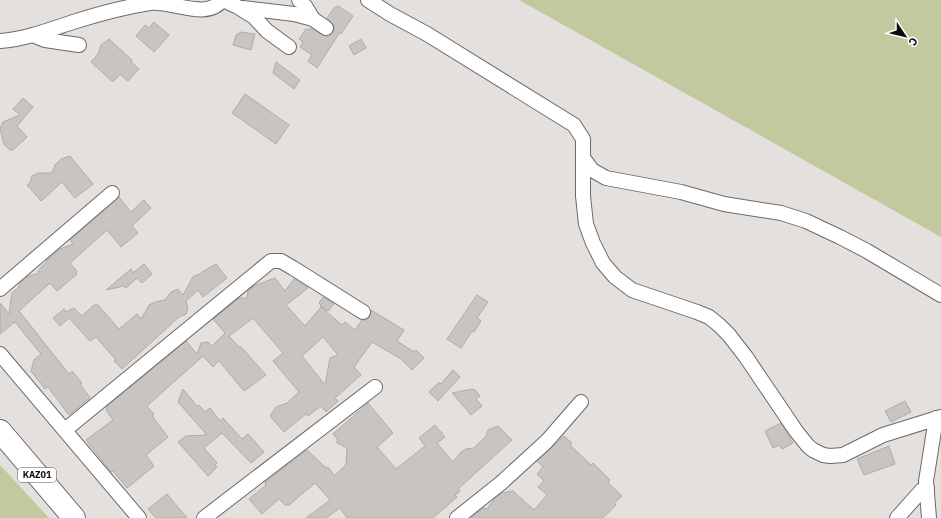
<svg xmlns="http://www.w3.org/2000/svg" width="941" height="518" font-family="'IBM Plex Sans',sans-serif">
  <style>
    .green { fill: #c3c99e }
    .building { fill: #c7c4c1; stroke: #aeaca9; fill-rule: evenodd }
    .lines { fill: none; stroke-linecap: round; stroke-linejoin: round }
    .street-casing { stroke: #6d6967; stroke-width: 16 }
    .highway-casing { stroke: #6d6967; stroke-width: 24 }
    .street { stroke: #fff; stroke-width: 14 }
    .highway { stroke: #fff; stroke-width: 22 }
    .labels { text-anchor: middle; stroke-width: 3.5; stroke-linejoin: round; paint-order: stroke }
    .shield { fill: #fff; stroke: #565554; stroke-width: 1 }
    .shield-label { font-size: 9px; font-weight: bold; fill: #0d0c0b }
  </style>
  <rect width="100%" height="100%" fill="#e4e0de"/>
  <!-- green -->
  <g class="green">
    <path d="M519,0H941V237Z"/>
    <path d="M0,465L49,518H0Z"/>
  </g>
  <!-- building -->
  <g class="building">
    <path d="M338,6L353,16L341,34L340,32L317,68L308,61L312,55L300,47L303,42L299,39L306,29L309,30L310,28L325,36H329L333,33L334,29V25L327,18L334,8Z"/>
    <path d="M154,22L169,35L154,52L136,36L145,25L149,28Z"/>
    <path d="M241,32L255,34L251,50L233,45L236,35Z"/>
    <path d="M109,39L132,60L131,62L139,69L128,81L120,74L113,82L91,62L98,54L101,45Z"/>
    <path d="M361,39L366,48L354,55L349,46Z"/>
    <path d="M276,62L300,80L294,89L273,73Z"/>
    <path d="M245,94L289,125L276,144L232,113Z"/>
    <path d="M23,98L33,107L17,126L27,137L13,150H10L4,144L0,129L3,122L20,115L13,109Z"/>
    <path d="M70,156L93,184L75,198L62,182L41,201L27,185L30,183L32,176L38,173H52L55,165L61,159Z"/>
    <path d="M119,197L131,212L144,200L151,208L132,226L138,233L121,247L107,230L70,263L77,271L76,272L77,274L57,291L50,283L19,311L69,374L72,371L82,383L80,384L90,398L69,415L48,387L45,389L31,371L34,360L41,354L15,322L0,334V303L9,314L12,293L19,287L20,283L28,276L37,274L41,267L46,263L47,260L60,249L73,244L70,240Z"/>
    <path d="M144,264L152,274L142,283L137,278L126,288L124,286L106,290L131,269L133,273Z"/>
    <path d="M216,264L227,278L203,297L198,290L186,301L188,309L186,314L179,317L122,369L114,361L116,360L96,337L90,341L69,318L60,326L53,318L64,309L66,312L74,308L82,316L94,305H98L119,329L137,314L141,319L149,305L155,302L165,300L171,292L178,289L183,295L193,277L196,275L200,274L202,272Z"/>
    <path d="M275,278L285,291L294,279L308,288L286,305L305,326L321,307L342,325L345,322L355,330L362,320H367L370,317L371,310L404,330L397,341L414,352L416,350L424,358L412,370L401,359L372,342L354,367L361,375L335,398L338,401L326,412L321,406L308,416L306,414L284,432L270,416L276,407L287,403L299,392L273,361L283,353L253,318L229,336L239,347H241L266,375L244,391L219,361L213,367L203,356L192,366L193,365L147,406L154,414L152,416L168,437L146,455L154,466L127,488L113,471L111,472L86,440L113,420L106,410L107,409L106,407L186,341L197,354L201,343L208,342L212,346L225,333L213,319L239,298H247L248,291L256,285ZM323,337L338,355L330,358L325,385L302,356Z"/>
    <path d="M477,295L488,302L477,318L481,321L474,332L472,331L461,348L447,339Z"/>
    <path d="M323,297L334,304L328,311L320,306L321,305L319,303Z"/>
    <path d="M453,370L460,377L438,401L429,392L439,382L441,384Z"/>
    <path d="M183,389L197,406L199,405L205,412L210,408L220,421L223,418L242,439L248,434L264,452L251,463L222,433L204,448L217,463L215,465L217,467L208,476L178,442L186,436L207,435L178,402Z"/>
    <path d="M472,389L475,390L480,396L476,399L482,406L471,415L452,393Z"/>
    <path d="M905,401L911,412L891,422L885,411Z"/>
    <path d="M368,403L393,433L377,447L396,469L425,446L419,438L435,425L445,437L437,443L453,462L461,452L466,449L474,448L486,436L488,430L498,426L512,440L458,489L460,491L455,495L457,497L433,518H347L340,508L326,518H306L330,500L315,483L289,505H285L279,499L262,514L249,499L266,485L265,482L307,450L325,467L329,468L334,476L346,465L347,448L337,443V439L333,434Z"/>
    <path d="M781,423L793,443L782,449L779,445L773,448L765,431Z"/>
    <path d="M564,436L572,443L570,445L591,465L593,463L610,480L608,483L622,496L614,503L616,505L603,518H471L483,508L487,509L495,498L502,493L513,491L534,510L547,495L538,487L544,481L537,474L543,467L537,461Z"/>
    <path d="M889,446L895,464L864,475L857,459Z"/>
    <path d="M167,494L187,518H156L148,509Z"/>
  </g>
  <g class="lines">
    <!-- street casing -->
    <g class="street-casing">
      <g id="street">
        <path d="M223,0L238,7L254,17L267,31L289,47"/>
        <path d="M299,0L305,6L313,19L326,28"/>
        <path d="M368,0L390,14L427,34L574,125L583,139V196L586,224L593,243L603,263L615,277L632,290L697,312L709,317L719,325L729,335L746,357L796,431L808,446L813,450L823,455L830,456L843,455L883,435L941,417"/>
        <path d="M243,8L294,14L313,19"/>
        <path d="M33,35L45,40L79,45"/>
        <path d="M0,41C26,39 49,30 73,22C98,14 124,7 150,3C171,0 207,21 222,0"/>
        <path d="M584,159L592,170L606,178L681,192L724,204L781,213L806,221L840,237L867,251L941,295"/>
        <path d="M0,289L112,193"/>
        <path d="M0,354L139,518"/>
        <path d="M65,430L271,261H281L293,268L363,312"/>
        <path d="M204,518L375,387"/>
        <path d="M457,518L501,483L547,441L581,402"/>
        <path d="M897,518L922,490L927,488"/>
        <path d="M929,518L926,481L936,418"/>
      </g>
    </g>
    <!-- highway casing -->
    <g class="highway-casing">
      <path id="highway" d="M0,431L74,518"/>
    </g>
    <!-- street -->
    <use href="#street" class="street"/>
    <!-- highway -->
    <use href="#highway" class="highway"/>
  </g>
  <g class="labels">
    <!-- shield labels -->
    <rect class="shield" x="18" y="468" width="38" height="14" rx="3"/>
    <g class="shield-label">
      <text x="37" y="478">KАZ01</text>
    </g>
  </g>
  <!-- north arrow -->
  <g transform="translate(905 36) rotate(125)" stroke="#ffffff" stroke-width="3" paint-order="stroke">
  <path d="M0-3L7 15L0 10L-7 15Z" fill="#0d0c0b"/>
  <text y="-6" font-size="11" font-weight="bold" text-anchor="middle" fill="#0d0c0b">С</text>
  </g>
</svg>
